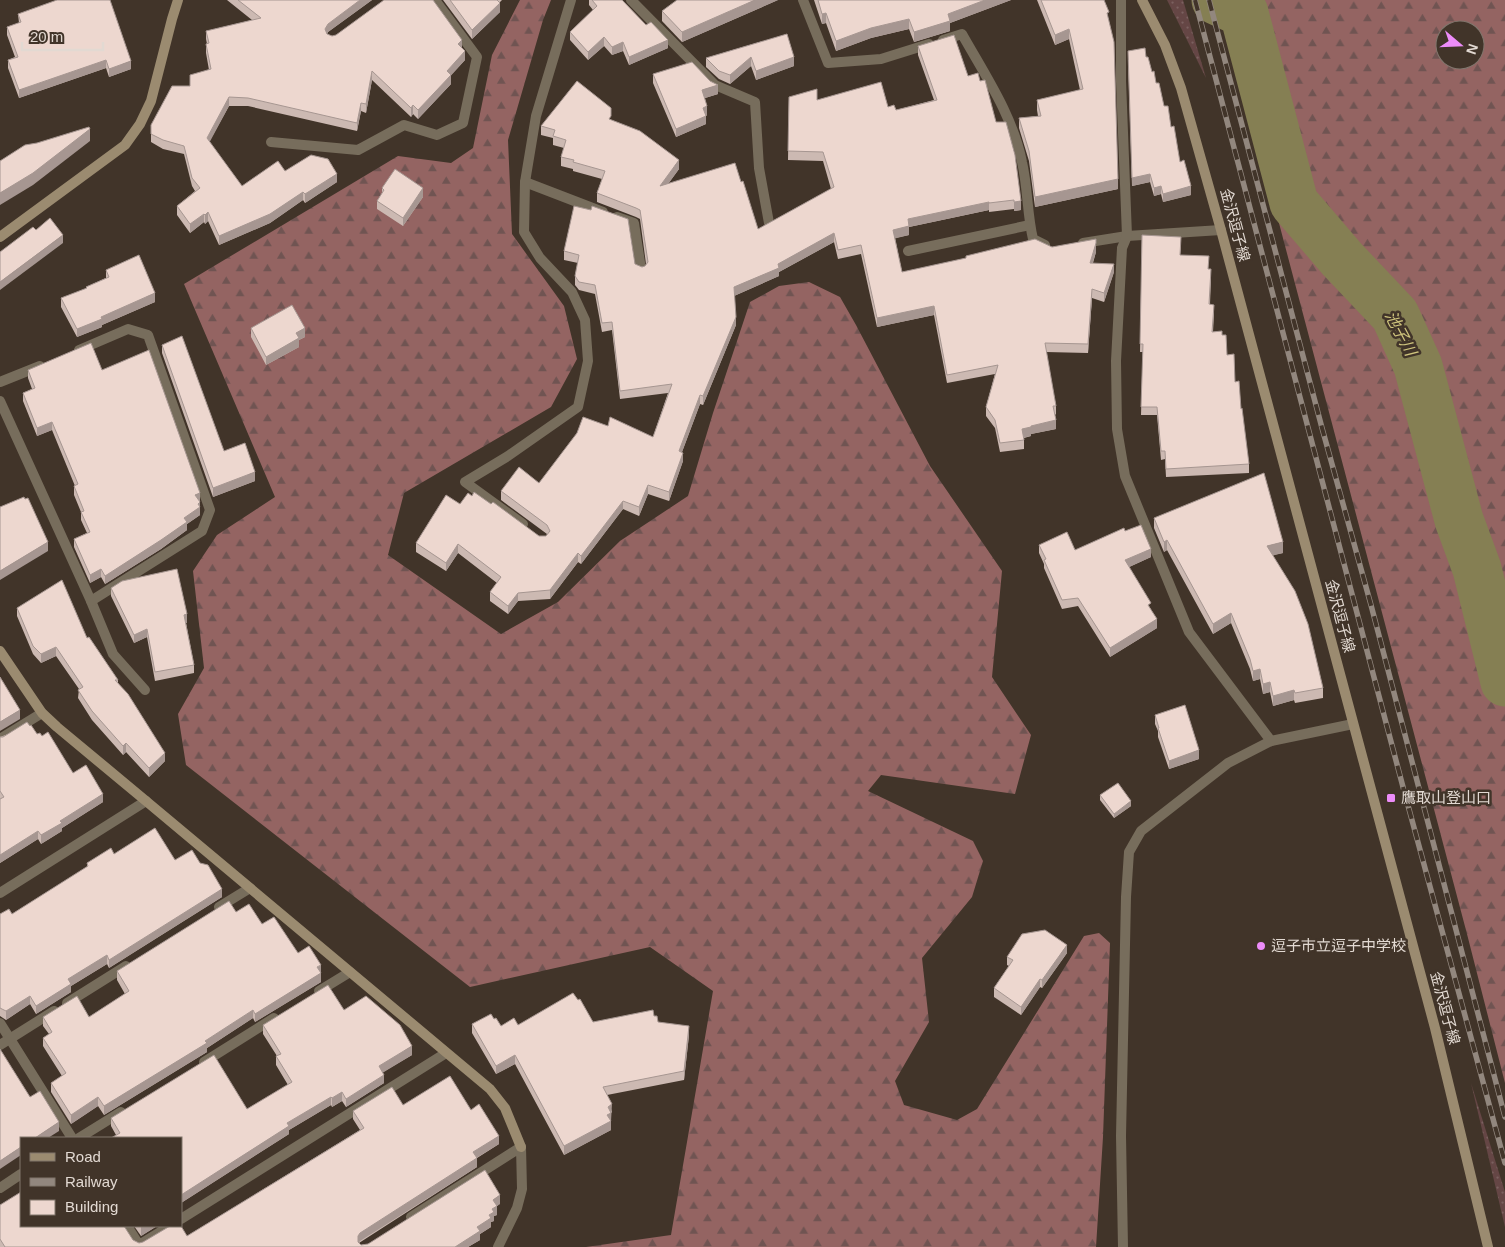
<svg xmlns="http://www.w3.org/2000/svg" width="1505" height="1247" font-family="Arial,'Noto Sans JP',sans-serif">
  <style>
    .grass { fill: url(#grass-dots) }
    .forest { fill: url(#forest-firs); fill-rule: evenodd }
    .lines { fill: none; stroke-linecap: round; stroke-linejoin: round }
    .river { stroke: #857f53; stroke-width: 49 }
    .lane { stroke: #776d5c; stroke-width: 10 }
    .street { stroke: #776d5c; stroke-width: 10 }
    .secondary { stroke: #9b8b70; stroke-width: 10 }
    .rail-casing { stroke: #92877e; stroke-width: 5.5 }
    .rail { stroke: #413429; stroke-width: 4; stroke-dasharray: 11; stroke-linecap: butt }
    .wall { fill: #ccb9b2 }
    .shaded-wall { fill: #a69691 }
    .building { fill: #edd7cf; stroke: #a69691 }
    .poi-dot { fill: #ed8cf9; stroke: #413429; stroke-width: 2 }
    .labels { text-anchor: middle; stroke-width: 5; stroke-linejoin: round; paint-order: stroke }
    .street-label { font-size: 15px; fill: #e2d9d2; stroke: #413429 }
    .poi-label { font-size: 15px; fill: #e2d9d2; stroke: #413429; text-anchor: start }
    .water-label { font-size: 16px; font-style: italic; fill: #cfc47d; stroke: #413429 }
  </style>
  <defs>
    <pattern id="grass-dots" width="8" height="8" patternUnits="userSpaceOnUse" patternTransform="scale(1.25)"><rect width="8" height="8" fill="#654645"/><path d="M2 2h.1M6 6h.1" fill="none" stroke="#7b605f" stroke-width="1.8" stroke-linecap="round"/></pattern>
    <pattern id="forest-firs" width="22" height="20" patternUnits="userSpaceOnUse" patternTransform="scale(1.25)"><rect width="22" height="20" fill="#946462"/><path d="M5 1l3.5 6h-7zM16 11l3.5 6h-7z" fill="#705452"/></pattern>
  </defs>
  <rect width="100%" height="100%" fill="#413429"/>
  <!-- grass -->
  <g class="grass">
    <path d="M1167,0H1183L1206,78Z"/>
    <path d="M1471,1083L1505,1192V1227Z"/>
  </g>
  <!-- forest -->
  <g class="forest">
    <path d="M520,0H551L543,20L508,140L512,234L564,306L577,359L551,407L404,493L388,555L501,634L558,602L620,541L688,496L713,413L750,302L779,286L809,282L840,297L856,325L930,466L1002,571L992,677L1031,735L1015,794L881,775L868,791L973,841L983,861L972,897L922,958L929,1022L895,1081L904,1105L957,1120L977,1109L1084,936L1099,933L1110,943L1103,1137L1096,1247H586L671,1235L713,991L650,947L470,987L186,765L178,714L204,668L193,571L217,535L275,497L184,284L398,156L451,163L473,148L492,55Z"/>
    <path d="M1220,0H1505V1083L1467,934ZM1445,30H1475V60H1445Z"/>
  </g>
  <g class="lines">
    <!-- river -->
    <path class="river" d="M1216,0L1244,13L1294,203L1342,259L1395,315L1418,366L1459,520L1477,569L1505,682"/>
    <!-- lane -->
    <g class="lane">
      <path d="M631,0L715,85L755,102L759,168L769,223"/>
      <path d="M803,0L828,63L881,59L929,44"/>
      <path d="M943,40L962,34C985,75 1013,116 1022,162C1028,188 1027,214 1033,239L1045,245"/>
      <path d="M271,142L358,150L404,125L437,135L463,123L477,57L435,0"/>
      <path d="M525,182L603,212"/>
      <path d="M617,217L634,223L641,269"/>
      <path d="M1083,243L1127,236L1221,230"/>
      <path d="M908,251L1030,225"/>
      <path d="M523,524L465,482L508,456L578,407L588,361L585,320L572,292L540,258L524,232L525,182L536,116L571,0"/>
      <path d="M91,601L113,654L145,690"/>
    </g>
    <!-- street -->
    <g class="street">
      <path d="M1121,0V81L1127,236L1122,248L1116,361L1117,429L1125,476L1189,632L1271,741"/>
      <path d="M0,382L40,366"/>
      <path d="M0,401L91,601L202,531L210,510L148,335L128,329L79,350"/>
      <path d="M0,739L42,713"/>
      <path d="M0,893L146,801"/>
      <path d="M219,907L250,888"/>
      <path d="M319,991L350,972"/>
      <path d="M67,1003L126,966"/>
      <path d="M0,1023L72,1138"/>
      <path d="M0,1045L54,1011"/>
      <path d="M204,1062L274,1018"/>
      <path d="M79,1138L121,1112"/>
      <path d="M0,1188L21,1174"/>
      <path d="M411,1217L521,1147L522,1189L517,1208L498,1247"/>
      <path d="M181,1219L446,1053"/>
      <path d="M127,1226L139,1245L170,1226"/>
      <path d="M1123,1247L1121,1136L1126,897L1129,852L1141,831L1228,763L1271,741L1353,724"/>
    </g>
    <!-- secondary -->
    <g class="secondary">
      <path d="M1142,0L1165,45L1181,88L1221,230L1435,1028L1488,1247"/>
      <path d="M0,237L125,145L140,124L151,101L172,19L178,0"/>
      <path d="M0,651L42,713L57,727L146,801L490,1089L505,1108L521,1147"/>
    </g>
    <!-- rail casing -->
    <g class="rail-casing">
      <g id="rail">
        <path d="M1195,0L1403,787L1505,1163"/>
        <path d="M1209,0L1322,428L1371,605L1505,1117"/>
      </g>
    </g>
    <!-- rail -->
    <use href="#rail" class="rail"/>
  </g>
  <!-- wall -->
  <g class="wall">
    <path d="M227,0H372L328,32L327,34L332,36L462,48L465,60L451,75V84L418,119L413,114L411,117L372,80L366,113L361,111L357,131L248,106H229L209,142L242,186L285,171L337,182L305,203L303,200L270,223L219,245L208,221L205,224L204,222L190,233L177,215V206L195,191L192,186L184,154L163,149L151,142V125L190,86L209,70L206,53V44H207L206,39V31L252,20Z"/>
    <path d="M443,0H502L499,3L500,12L472,39Z"/>
    <path d="M589,0H622L668,48L629,65L623,51L612,55L604,46L588,60L570,40V32L593,10L589,5Z"/>
    <path d="M778,0L682,42L662,21V11Z"/>
    <path d="M814,0H1011L950,23V31L914,42L909,29L871,38L836,51L826,23L822,24Z"/>
    <path d="M1037,0H1104L1109,22L1118,189L1035,207L1029,161L1019,128V118L1038,116L1037,110V100L1080,90L1069,39L1055,45Z"/>
    <path d="M18,14L131,69L109,77L106,68L19,98L8,68V60L15,57L7,35V27L19,23Z"/>
    <path d="M787,34L794,66L756,80L751,66L730,84L719,79L706,67V58Z"/>
    <path d="M918,46L968,76L980,81L996,122L1021,210L1014,211V209L989,212V210L909,227V235L895,238L902,272L966,259V256L1052,247L1096,252L1093,263L1114,272L1104,302L1092,298L1088,353L1046,352L1056,406V414L1055,415L1056,429L1031,434V436L1024,438V449L1000,452L995,428L986,416V407L995,374L947,383L934,315L877,327L861,254L838,259L834,242L779,272V276L734,296L736,325L703,405L700,404L682,452L683,461L669,501L648,494L639,516L623,509L581,564L578,562L550,599L518,601L508,614L490,601V592L497,583L458,553L446,571L416,552V543L460,504L472,496L491,504L539,536H546L547,534L501,500V491L539,483L608,426L653,437L668,393L620,399L612,330L602,332L595,294L579,290L575,285V276L578,263L564,260V251L635,264L642,267L645,266L646,264L640,219L636,217L597,202V193L602,179L573,171V169L561,166V157L564,148L553,145V138L541,135V126L611,120L679,169L668,184L741,182L758,229L831,189L823,161L788,160L789,97L888,107L896,110L934,100L918,55Z"/>
    <path d="M1146,57L1156,83L1171,127L1180,162L1191,195L1163,202L1161,194L1154,196L1150,182L1132,186L1128,60Z"/>
    <path d="M653,74L718,94L705,98L707,115L706,116V124L676,137L653,83Z"/>
    <path d="M382,188L423,197L403,226L377,209V201L382,193Z"/>
    <path d="M1142,235L1181,245L1180,255L1209,269L1211,278L1210,304L1214,313L1213,332L1227,355L1235,382L1241,409L1249,464V473L1166,477L1165,459L1161,460L1157,415H1141L1143,352H1140Z"/>
    <path d="M106,270L155,302L102,325V327L77,337L61,307V298L86,289V287L106,278Z"/>
    <path d="M251,328L305,337L299,340V347L266,365L251,337Z"/>
    <path d="M162,345L224,451L255,481L213,497L162,353Z"/>
    <path d="M28,370H102L200,501V515L187,524V530L161,549L105,584L101,577L90,583L74,547V539L87,533L81,520V512L74,495V486H75L52,430L37,436L23,401V393L32,389L28,378Z"/>
    <path d="M1154,518L1283,553L1273,555L1323,688V698L1295,703L1294,700L1273,706L1270,692L1263,694L1260,679L1253,681L1250,669L1231,623L1213,634L1167,550L1164,552L1154,528Z"/>
    <path d="M1125,531L1151,557L1129,567L1151,610L1157,628L1110,657L1078,606L1062,609L1044,568V564L1039,553V545L1075,550Z"/>
    <path d="M111,588L187,623H186L194,665V673L155,681L147,637L134,643L111,596Z"/>
    <path d="M17,608L87,638L118,680V683L165,761L149,777L126,752L123,755L92,720L78,698L79,689L56,656L41,663L33,654L17,616Z"/>
    <path d="M1155,715L1199,759L1169,769L1158,737V731L1155,724Z"/>
    <path d="M30,726L37,734L42,736L73,773L103,802L62,828V831L41,844L38,839L0,863V737Z"/>
    <path d="M1100,795L1131,806L1114,818L1100,800Z"/>
    <path d="M114,854L200,863L222,897L109,968L107,964L71,986V992L36,1014L30,1004L6,1020L0,1016V914H12L87,867V863Z"/>
    <path d="M236,912L262,924L298,953L321,965V982L255,1022L253,1018L207,1048V1052L104,1115L98,1106L71,1124L51,1092V1083L62,1076L43,1046V1038L49,1034L43,1026V1017H89L125,994L117,980V971Z"/>
    <path d="M1067,953L1042,988L1040,987L1021,1015L994,997V988L1009,966L1007,965V957Z"/>
    <path d="M578,1000L593,1022L654,1016L658,1022L689,1035L684,1080L607,1095L612,1112L611,1113V1130L564,1155L515,1064L496,1074L472,1033V1024L494,1019L501,1026L518,1025Z"/>
    <path d="M344,1010L412,1055L383,1072L384,1083L346,1107L342,1101L332,1107L331,1105L289,1130V1134L181,1203V1138L116,1135L111,1126V1118L247,1109L288,1085L276,1065V1056H277L263,1034V1025Z"/>
    <path d="M403,1105L471,1110L499,1144L477,1158V1167L359,1243L361,1245L368,1244L500,1204L497,1206V1215L494,1216V1221L491,1222V1227L480,1234V1240L468,1247H0V1205L133,1240L139,1243L187,1236L360,1130L353,1119V1111Z"/>
    <path d="M134,1226H157L141,1236Z"/>
  </g>
  <!-- shaded-wall -->
  <g class="shaded-wall">
    <path d="M360,0H372L328,32L325,38V29L328,24Z"/>
    <path d="M755,0H778L682,42V32Z"/>
    <path d="M985,0H1011L950,23V31L914,42V32L948,14Z"/>
    <path d="M500,3V12L472,39V30Z"/>
    <path d="M826,13V23L822,24V14Z"/>
    <path d="M909,19V29L871,38L836,51V41L871,28Z"/>
    <path d="M1069,29V39L1055,45V35Z"/>
    <path d="M604,37V46L588,60V52Z"/>
    <path d="M462,40V49L458,44Z"/>
    <path d="M668,40V48L629,65V57Z"/>
    <path d="M623,42V51L612,55V47Z"/>
    <path d="M465,51V60L447,80V71Z"/>
    <path d="M751,57V66L730,84V75Z"/>
    <path d="M794,57V66L756,80V71Z"/>
    <path d="M106,60V68L19,98V90Z"/>
    <path d="M131,61V69L109,77V69Z"/>
    <path d="M372,71V80L366,113V104Z"/>
    <path d="M451,75V84L418,119V110Z"/>
    <path d="M718,85V94L702,99V90Z"/>
    <path d="M229,97V106L207,147V138Z"/>
    <path d="M361,103V111L357,131V123Z"/>
    <path d="M413,105V114L411,117V108Z"/>
    <path d="M707,106V115L703,117V108Z"/>
    <path d="M706,116V124L676,137V129Z"/>
    <path d="M90,129V141L33,185L0,205V193Z"/>
    <path d="M679,160V169L660,195V186Z"/>
    <path d="M337,174V182L305,203V194Z"/>
    <path d="M1150,174V182L1132,186V178Z"/>
    <path d="M1118,179V189L1035,207V197Z"/>
    <path d="M1161,186V194L1154,196V188Z"/>
    <path d="M1191,186V195L1163,202V194Z"/>
    <path d="M423,188V197L403,226V218Z"/>
    <path d="M303,192V200L270,223L219,245V236Z"/>
    <path d="M1021,201V210L1014,211V202Z"/>
    <path d="M989,202V210L909,227V235L893,239V230L908,219Z"/>
    <path d="M208,212V221L205,224V215Z"/>
    <path d="M204,214V222L190,233V224Z"/>
    <path d="M834,233V242L779,272V276L734,296V287Z"/>
    <path d="M63,235V243L0,290V282Z"/>
    <path d="M1096,243V252L1090,271V263Z"/>
    <path d="M1114,264V272L1104,302V293Z"/>
    <path d="M1092,289V298L1088,353V344Z"/>
    <path d="M155,293V302L102,325V327L77,337V329L101,317Z"/>
    <path d="M934,306V315L877,327V318Z"/>
    <path d="M736,317V325L703,405V396Z"/>
    <path d="M305,328V337L299,340V347L266,365V357L296,333Z"/>
    <path d="M700,395V404L679,460V451Z"/>
    <path d="M1056,420V429L1031,434V436L1022,438V429L1031,426Z"/>
    <path d="M52,422V430L37,436V428Z"/>
    <path d="M683,453V461L669,501V492Z"/>
    <path d="M255,472V481L213,497V488Z"/>
    <path d="M648,485V494L639,516V507Z"/>
    <path d="M200,493V502L195,495Z"/>
    <path d="M623,501V509L581,564V556Z"/>
    <path d="M200,502V515L187,524V530L161,549L105,584V576L184,518Z"/>
    <path d="M1167,540V550L1164,552V542Z"/>
    <path d="M48,542V551L0,580V571Z"/>
    <path d="M1283,542V553L1267,557V546Z"/>
    <path d="M458,544V553L446,571V563Z"/>
    <path d="M1151,549V557L1125,569V560Z"/>
    <path d="M578,553V562L550,599V590Z"/>
    <path d="M101,569V577L90,583V575Z"/>
    <path d="M518,593V601L508,614V606Z"/>
    <path d="M1231,613V623L1213,634V624Z"/>
    <path d="M187,614V623H184V615Z"/>
    <path d="M1157,619V628L1110,657V648Z"/>
    <path d="M147,629V637L134,643V635Z"/>
    <path d="M56,647V656L41,663V654Z"/>
    <path d="M1260,669V679L1253,681V671Z"/>
    <path d="M1270,682V692L1263,694V684Z"/>
    <path d="M1294,690V700L1273,706V696Z"/>
    <path d="M20,710V719L0,731V722Z"/>
    <path d="M126,743V752L123,755V746Z"/>
    <path d="M1199,750V759L1169,769V761Z"/>
    <path d="M165,753V761L149,777V768Z"/>
    <path d="M103,794V802L62,828V831L41,844V835L60,821Z"/>
    <path d="M1131,801V806L1114,818V814Z"/>
    <path d="M38,831V839L0,863V855Z"/>
    <path d="M222,889V897L109,968V960Z"/>
    <path d="M1067,945V953L1042,988V980Z"/>
    <path d="M107,955V964L71,986V992L36,1014V1006L68,979Z"/>
    <path d="M321,965V982L255,1022V1014Z"/>
    <path d="M1040,979V987L1021,1015V1007Z"/>
    <path d="M30,996V1004L6,1020V1011Z"/>
    <path d="M253,1010V1018L207,1048V1052L104,1115V1106Z"/>
    <path d="M689,1026V1035L684,1080V1071Z"/>
    <path d="M412,1046V1055L379,1075V1066Z"/>
    <path d="M515,1055V1064L496,1074V1066Z"/>
    <path d="M384,1075V1083L346,1107V1099Z"/>
    <path d="M342,1092V1101L332,1107V1098Z"/>
    <path d="M98,1097V1106L71,1124V1115Z"/>
    <path d="M331,1097V1105L289,1130V1134L181,1203V1195L287,1123Z"/>
    <path d="M612,1104L611,1121L607,1123L608,1107Z"/>
    <path d="M611,1121V1130L564,1155V1146Z"/>
    <path d="M59,1122V1131L48,1138H35Z"/>
    <path d="M499,1136V1144L473,1160V1152Z"/>
    <path d="M21,1147V1155L0,1169V1161Z"/>
    <path d="M477,1158V1167L360,1241L358,1244V1236L360,1233Z"/>
    <path d="M500,1195V1204L493,1208V1200Z"/>
    <path d="M497,1206V1215L494,1216V1221L491,1222V1227L480,1234V1240L468,1247H455L477,1227L489,1215L492,1209Z"/>
    <path d="M143,1226H157L141,1236V1227Z"/>
  </g>
  <!-- building -->
  <g class="building">
    <path d="M57,0H110L131,61L109,69L106,60L19,90L8,60L18,57L7,27L21,22L18,14Z"/>
    <path d="M238,0H360L328,24L325,29L327,34L332,36L336,35L384,0H433L462,40L458,44L465,51L447,71L451,75L418,110L413,105L411,108L372,71L366,104L361,103L357,123L248,98L229,97L207,138L242,186L278,161L285,171L311,155L328,159L337,174L305,194L303,192L270,214L219,236L208,212L205,215L204,214L190,224L177,206L200,188L192,178L184,146L163,140L151,134V125L172,86H190V75L211,69L206,44L209,43L206,31L261,18Z"/>
    <path d="M450,0H497L500,3L472,30Z"/>
    <path d="M592,0H622L646,25L651,22L668,40L629,57L623,42L612,47L604,37L588,52L570,32L597,6Z"/>
    <path d="M677,0H755L682,32L662,11Z"/>
    <path d="M818,0H985L948,14L950,21L914,32L909,19L871,28L836,41L826,13L822,14Z"/>
    <path d="M1041,0H1104L1109,12L1107,13L1114,42L1118,179L1035,197L1029,151L1019,118L1041,116L1037,100L1083,89L1069,29L1055,35Z"/>
    <path d="M787,34L794,57L756,71L751,57L730,75L719,71L706,58Z"/>
    <path d="M954,35L968,76L978,73L980,81L985,80L996,122H1006L1015,155L1021,201L1014,202V200L989,203V202L908,219L909,226L893,230L902,272L966,258V256L1035,239L1052,247L1096,239V243L1090,263L1114,264L1104,293L1092,289L1088,344L1045,343L1056,406H1053L1056,420L1031,426V427L1022,429L1024,440L1000,443L995,420L986,407L998,365L947,375L934,306L877,318L861,245L838,250L834,233L778,264L779,268L734,287L736,317L703,396L700,395L679,451L683,453L669,492L648,485L639,507L623,501L581,556L578,553L550,590L518,593L508,606L490,592L501,577L458,544L446,563L416,543L446,495L460,504L468,493L472,496L474,492L491,504L493,502L539,536H546L550,531L547,525L501,491L519,467L539,483L577,433L583,417L608,426L610,417L653,437L672,384L620,391L612,322L602,323L595,285L579,282L575,276L579,255L564,251L574,206L591,210L592,206L628,219L635,264L642,267L645,266L648,262L640,210L636,208L597,193L605,171L573,162L574,160L561,157L566,140L553,136L555,130L541,126L577,81L611,108V116L609,119L640,131L679,160L660,186L735,163L741,182L743,181L758,229L834,187L823,152L788,151L789,97L817,89V100L881,82L888,107L894,105L896,110L937,100L918,46Z"/>
    <path d="M1145,48L1146,57H1148L1152,72L1154,71L1156,83H1159L1164,106H1168L1171,127L1174,126L1180,162L1184,160L1191,186L1163,194L1161,186L1154,188L1150,174L1132,178L1128,51Z"/>
    <path d="M692,62L710,81L718,85L702,90L707,106L703,108L706,116L676,129L653,74Z"/>
    <path d="M89,127L90,129L33,173L0,193V161L25,145L37,143Z"/>
    <path d="M395,169L423,188L403,218L377,201L384,190L382,188Z"/>
    <path d="M50,218L63,235L0,282V252L33,227L36,230Z"/>
    <path d="M1142,235L1181,237L1180,255L1209,256L1208,269H1211L1209,304L1214,305L1212,332L1222,331V335H1226L1227,355L1234,354L1235,382L1239,381L1241,409L1242,408L1249,464L1166,469L1165,451H1161L1157,407H1141L1143,344H1140Z"/>
    <path d="M139,255L155,293L101,317L102,319L77,329L61,298L87,288L86,287L109,277L106,270Z"/>
    <path d="M292,305L305,328L296,333L299,338L266,357L251,328Z"/>
    <path d="M182,336L224,451L245,443L255,472L213,488L162,345Z"/>
    <path d="M91,343L102,370L149,350L200,493L195,495L200,502L198,504L200,507L184,518L187,522L161,540L105,576L101,569L90,575L74,539L90,532L81,512L84,511L74,486L78,484L52,422L37,428L23,393L35,388L28,370Z"/>
    <path d="M1264,473L1283,542L1267,546L1295,591L1308,624L1323,688L1295,693L1294,690L1273,696L1270,682L1263,684L1260,669L1253,671L1250,659L1231,613L1213,624L1167,540L1164,542L1154,518Z"/>
    <path d="M24,497L25,499L28,498L48,542L0,571V507Z"/>
    <path d="M1141,525L1151,549L1125,560L1151,603L1148,605L1157,619L1110,648L1078,598L1062,600L1044,560L1046,559L1039,545L1067,532L1075,550L1124,528L1125,531Z"/>
    <path d="M177,569L187,614L184,615L194,665L155,672L147,629L134,635L111,588L122,581Z"/>
    <path d="M62,580L87,638L89,637L118,680H115L128,694L165,753L149,768L126,743L123,746L92,711L78,690L83,687L56,647L41,654L33,646L17,608Z"/>
    <path d="M0,677L20,710L0,722Z"/>
    <path d="M1185,705L1199,750L1169,761L1158,728H1159L1155,715Z"/>
    <path d="M27,722L30,726L31,725L37,734L40,733L42,736L48,732L73,773L86,765L103,794L60,821L62,823L41,835L38,831L0,855V799L4,797L0,791V737H3Z"/>
    <path d="M1118,783L1131,801L1114,814L1100,795Z"/>
    <path d="M155,828L175,860L192,850L200,863L208,865L222,889L109,960L107,955L68,979L71,984L36,1006L30,996L6,1011L0,1008V914L9,909L12,914L88,866L87,863L111,848L114,854Z"/>
    <path d="M229,901L236,912L249,904L262,924L274,917L298,953L309,946L321,965L317,967L321,973L255,1014L253,1010L205,1041L207,1043L104,1106L98,1097L71,1115L51,1083L66,1073L43,1038L52,1032L43,1017L77,996L89,1017L129,991L117,971Z"/>
    <path d="M1045,930L1067,945L1042,980L1040,979L1021,1007L994,988L1013,960L1007,957L1022,934Z"/>
    <path d="M328,985L344,1010L366,996L400,1025L412,1046L379,1066L384,1075L346,1099L342,1092L332,1098L331,1097L287,1123L289,1126L181,1195V1138H111L120,1133L111,1118L214,1055L247,1109L292,1082L276,1056L281,1054L263,1025Z"/>
    <path d="M573,993L578,1000L580,999L593,1022L653,1010L654,1016H657L658,1022L689,1026L684,1071L603,1087L612,1104L608,1107L611,1113L607,1115L611,1121L564,1146L515,1055L496,1066L472,1024L491,1014L494,1019L496,1018L501,1026L514,1018L518,1025Z"/>
    <path d="M0,1049L30,1097L40,1091L59,1122L35,1138H21V1147L0,1161Z"/>
    <path d="M450,1076L471,1110L479,1104L499,1136L473,1152L477,1158L360,1233L358,1236V1242L361,1245L368,1244L485,1170L500,1195L493,1200L497,1206L492,1209L494,1212L489,1215L491,1218L477,1227L480,1231L455,1247H5L0,1239V1205L21,1192V1226H124L133,1240L139,1243L143,1242L170,1226H181L187,1236L364,1128L353,1111L392,1087L403,1105Z"/>
  </g>
  <!-- markers -->
  <g class="poi-dot">
    <rect x="1386" y="793" width="10" height="10" rx="2.5"/>
    <circle cx="1261" cy="946" r="5"/>
  </g>
  <g class="labels">
    <!-- street labels -->
    <g class="street-label">
      <text transform="translate(1235 225) rotate(75)" y="5">金沢逗子線</text>
      <text transform="translate(1340 616) rotate(75)" y="5">金沢逗子線</text>
      <text transform="translate(1445 1008) rotate(75)" y="5">金沢逗子線</text>
    </g>
    <!-- poi labels -->
    <g class="poi-label">
      <text x="1401" y="803">鷹取山登山口</text>
      <text x="1271" y="951">逗子市立逗子中学校</text>
    </g>
    <!-- water labels -->
    <g class="water-label">
      <text transform="translate(1401 333) rotate(62)" y="6">池子川</text>
    </g>
  </g>
  <!-- legend -->
  <rect x="20" y="1137" width="162" height="90" fill="#413429" stroke="#81766d"/>
  <rect x="30" y="1153" width="25" height="8" fill="#9b8b70" stroke="#81766d"/>
  <text x="65" y="1162" font-size="15" fill="#e2d9d2">Road</text>
  <rect x="30" y="1178" width="25" height="8" fill="#92877e" stroke="#81766d"/>
  <text x="65" y="1187" font-size="15" fill="#e2d9d2">Railway</text>
  <rect x="30" y="1200" width="25" height="15" fill="#edd7cf" stroke="#81766d"/>
  <text x="65" y="1212" font-size="15" fill="#e2d9d2">Building</text>
  <!-- north arrow -->
  <g transform="translate(1460 45) rotate(109)"><circle r="24" fill="#413429" stroke="#81766d"/>
  <path d="M0-4L9 19L0 12L-9 19Z" fill="#ed8cf9"/>
  <text y="-8" font-size="14" font-weight="bold" text-anchor="middle" fill="#e2d9d2">N</text>
  </g>
  <!-- scale -->
  <path d="M22 42v8h81v-8" fill="none" stroke="#e2d9d2" stroke-width="2.5"/>
  <text x="30" y="42" font-size="15" fill="#e2d9d2" stroke="#413429" stroke-width="4" paint-order="stroke">20 m</text>
</svg>
